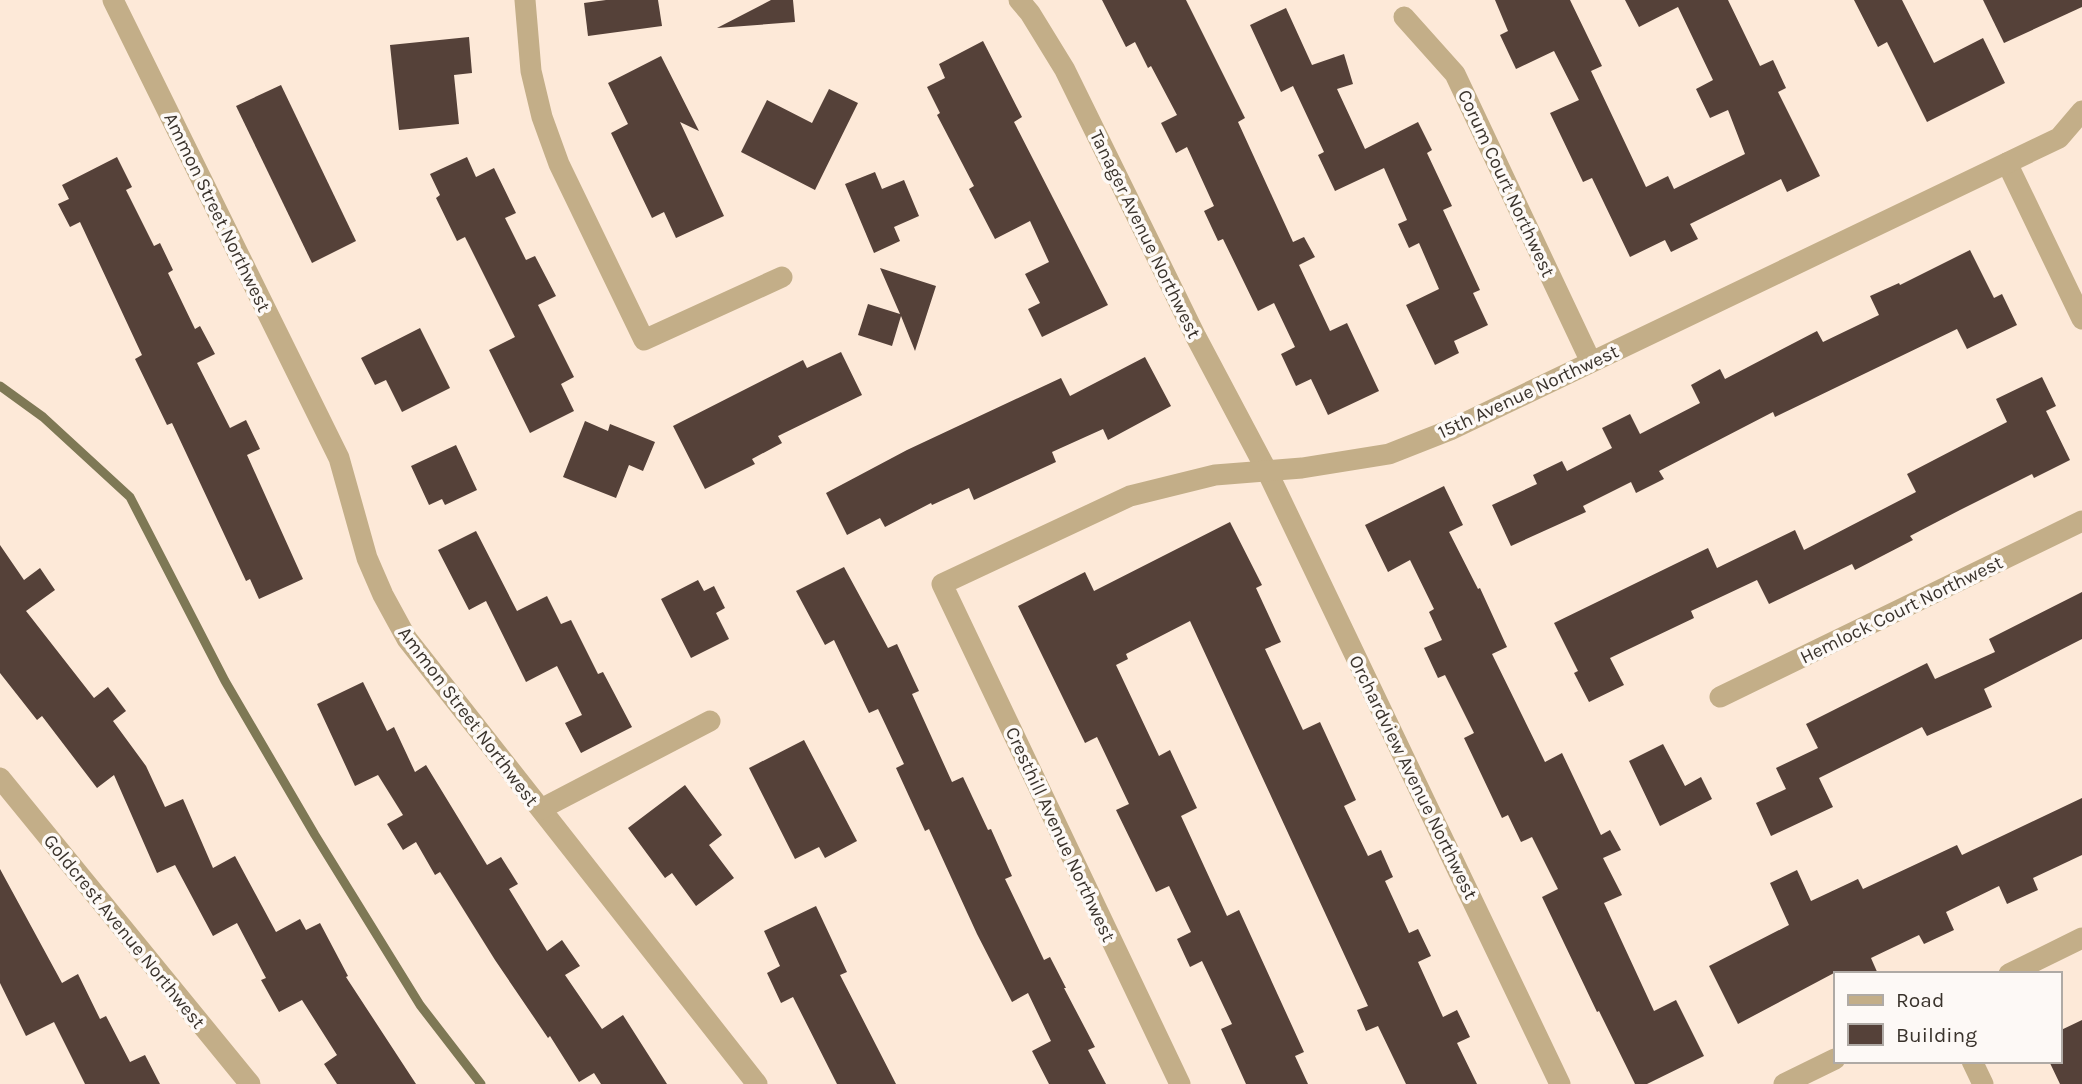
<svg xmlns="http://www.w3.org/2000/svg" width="2082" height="1084" font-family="Karla,sans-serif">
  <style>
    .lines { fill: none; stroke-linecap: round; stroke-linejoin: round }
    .stream { stroke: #7e7855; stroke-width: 9 }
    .building { fill: #554139 }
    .minor { stroke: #c3ae88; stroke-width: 21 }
    .labels { text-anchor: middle; stroke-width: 7; stroke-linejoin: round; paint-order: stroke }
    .street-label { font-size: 19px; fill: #3a332c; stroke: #fdf9f6 }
  </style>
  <rect width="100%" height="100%" fill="#fde9d8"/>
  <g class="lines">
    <!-- stream -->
    <path class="stream" d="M0,386L43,417L130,497L225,681L315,835L420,1005L481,1084"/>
  </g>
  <!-- building -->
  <g class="building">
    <path d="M606,0H658L662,26L588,36L584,3Z"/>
    <path d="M771,0H793L795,22L717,28Z"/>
    <path d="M1102,0H1186L1245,118L1238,122L1293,242L1304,237L1315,257L1299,265L1330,331L1347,323L1379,391L1328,415L1311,379L1296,386L1281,354L1295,347L1274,303L1258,311L1223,239L1218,241L1204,211L1214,206L1187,147L1176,153L1161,123L1177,115L1151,66L1148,68L1135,42L1126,47Z"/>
    <path d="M1495,0H1570L1602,66L1591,71L1646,187L1668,176L1674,189L1745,154L1728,110L1710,118L1696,89L1713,80L1678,7L1639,27L1625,0H1728L1760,66L1773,60L1786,88L1778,92L1820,176L1787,192L1781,179L1690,224L1698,239L1671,252L1665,240L1630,257L1592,178L1583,182L1550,113L1579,100L1554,51L1516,69L1500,35L1508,31Z"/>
    <path d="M1854,0H1902L1934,63L1983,38L2005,83L1927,122L1887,42L1878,47Z"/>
    <path d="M1983,0H2082V7L2004,43Z"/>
    <path d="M1286,8L1312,65L1344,54L1353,84L1337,89L1365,149L1418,122L1432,150L1427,153L1452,206L1443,210L1480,290L1473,293L1488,325L1454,341L1459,353L1435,365L1406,305L1439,289L1419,243L1409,248L1398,224L1407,220L1384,168L1335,191L1318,155L1324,152L1293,86L1281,92L1250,25Z"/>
    <path d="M469,37L472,73L454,75L459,124L399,130L390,45Z"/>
    <path d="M983,41L1022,117L1014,122L1108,305L1042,337L1028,309L1040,303L1025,274L1049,262L1030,221L995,239L969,189L974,186L937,115L940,113L927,87L945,78L939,64Z"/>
    <path d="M661,56L699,131L680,122L724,216L676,238L664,212L652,218L611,133L628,124L608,83Z"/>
    <path d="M281,85L356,241L312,263L236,106Z"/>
    <path d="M829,89L858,103L815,190L741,152L767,100L812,123Z"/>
    <path d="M117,157L132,187L126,190L154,246L160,243L173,270L168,273L195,329L200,326L215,354L197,363L230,428L246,420L260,449L247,455L303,579L259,599L250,579L246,581L172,423L167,425L135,359L142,355L80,222L70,227L58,204L69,199L62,185Z"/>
    <path d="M467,157L476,177L494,168L516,213L505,218L526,260L535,256L556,296L538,305L574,377L561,384L574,411L530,433L489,350L515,337L465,237L457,241L436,198L440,195L430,174Z"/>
    <path d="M875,172L882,189L904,180L919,216L894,227L900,241L874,253L845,184Z"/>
    <path d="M1970,250L1994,298L2002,294L2017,325L1967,349L1957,329L1775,417L1773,412L1659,471L1664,479L1636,493L1631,482L1583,506L1586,512L1511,546L1492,505L1537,484L1533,475L1562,461L1567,471L1612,448L1602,428L1630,414L1640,434L1700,403L1691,385L1720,369L1725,379L1817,331L1823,342L1879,315L1870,296L1899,283L1900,285Z"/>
    <path d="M880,268L936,286L915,351L901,316L892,346L858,335L868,304L900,314Z"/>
    <path d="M420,328L450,388L402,412L386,380L375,385L361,358Z"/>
    <path d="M841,352L862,395L778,436L782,443L752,459L755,464L705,489L673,426L803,360L807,368Z"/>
    <path d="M1145,357L1171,406L1108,440L1103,429L1052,452L1056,462L974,500L969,488L932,505L931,503L885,527L880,518L847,535L826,493L907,450L1061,378L1070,396Z"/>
    <path d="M2042,377L2056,406L2046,411L2070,460L2034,478L2032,474L1960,510L1910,536L1913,540L1855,570L1852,564L1769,604L1757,580L1691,611L1694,618L1610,658L1624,685L1589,702L1574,673L1578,671L1554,623L1708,548L1717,568L1795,530L1804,550L1916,492L1907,474L2007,422L1996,399Z"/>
    <path d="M585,421L608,431L610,424L655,442L643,471L629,465L616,498L563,477Z"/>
    <path d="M456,445L477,490L445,505L442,499L429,505L411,466Z"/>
    <path d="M1444,486L1463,525L1449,532L1478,589L1480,588L1507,647L1492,654L1545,762L1562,753L1601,835L1610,830L1621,850L1603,858L1622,895L1604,903L1654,1011L1676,1000L1704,1056L1647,1084H1635L1599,1011L1597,1012L1542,897L1558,889L1532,837L1521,842L1508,815L1502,818L1464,738L1474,733L1445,675L1438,678L1424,648L1442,640L1429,612L1434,609L1410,560L1388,572L1365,525Z"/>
    <path d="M1230,522L1262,585L1256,588L1281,642L1265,649L1303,730L1320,722L1356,800L1344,806L1368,856L1381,850L1393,877L1385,881L1409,933L1418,929L1431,956L1418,962L1443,1017L1457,1010L1470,1037L1457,1043L1477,1084H1406L1378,1026L1366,1031L1357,1010L1368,1006L1190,621L1126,654L1128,659L1116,665L1159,756L1170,750L1197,808L1181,816L1227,916L1239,910L1304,1052L1295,1056L1308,1084H1246L1221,1029L1232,1024L1202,961L1190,967L1177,939L1191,932L1169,886L1156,892L1116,810L1129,804L1097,737L1085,743L1018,606L1085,572L1094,591Z"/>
    <path d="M476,531L517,611L547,596L561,624L571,620L598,674L603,672L632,727L581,753L565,723L582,715L557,666L526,682L486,601L469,610L438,550Z"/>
    <path d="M0,545L24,580L40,568L55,590L26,611L94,698L108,687L126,711L113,721L146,766L165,807L183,799L213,868L235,856L276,932L300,919L306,930L320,923L348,976L346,977L416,1084H337L324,1064L337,1055L302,1000L279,1012L261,980L266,978L237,923L213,936L175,865L157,873L114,775L97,788L42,716L37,720L0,673Z"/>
    <path d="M844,567L888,648L897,644L919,691L912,694L952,782L963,777L988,830L991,829L1012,876L1005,879L1044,960L1050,957L1066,988H1064L1095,1047L1088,1050L1106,1084H1049L1032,1051L1051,1041L1028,993L1012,1002L977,934L929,829L925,831L896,768L904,764L878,709L869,713L834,640L825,645L796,591Z"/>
    <path d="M698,580L704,591L714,586L725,608L716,613L729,639L691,658L661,599Z"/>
    <path d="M2082,592V639L1984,689L1992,707L1927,736L1922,727L1819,778L1833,807L1771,836L1756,803L1786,789L1776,768L1818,748L1806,724L1927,663L1935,679L1995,652L1989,639Z"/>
    <path d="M363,682L387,731L394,727L415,772L426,765L487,865L501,857L518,884L509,889L547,951L562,940L580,966L565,975L602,1029L623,1015L667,1084H601L594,1073L579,1082L550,1036L548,1038L495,960L440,872L435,875L416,842L403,850L387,824L403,815L378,775L355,786L317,704Z"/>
    <path d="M804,740L857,841L825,858L819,847L795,859L749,768Z"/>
    <path d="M1663,744L1685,786L1701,777L1712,799L1660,826L1629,761Z"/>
    <path d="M685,785L722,835L709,845L734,878L696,906L672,873L665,878L628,828Z"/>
    <path d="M2082,798V855L2033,878L2038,890L2007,904L1999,886L1946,912L1954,930L1924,944L1919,935L1871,958L1878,974L1834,973L1738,1024L1709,966L1789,925L1770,883L1797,870L1811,901L1858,879L1863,889L1957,845L1962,855Z"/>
    <path d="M0,869L62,983L78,974L100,1019L106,1016L130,1062L145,1055L160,1084H85L54,1022L26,1036L0,983Z"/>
    <path d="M816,906L847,972L840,975L896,1084H837L793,997L781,1003L767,973L780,966L764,931Z"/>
    <path d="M2082,1020V1084H2060L2049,1061H2059V1031Z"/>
  </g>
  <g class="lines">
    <!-- minor -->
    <g class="minor">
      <path d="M113,0L339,458L367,558L383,595L407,639L757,1084"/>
      <path d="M525,0L531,71L542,117L559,164L644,340L782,277"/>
      <path d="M1019,0L1030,13L1065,70L1196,337L1267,471L1560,1084"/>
      <path d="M1404,17L1455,74L1591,362"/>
      <path d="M2007,163L2082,319"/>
      <path d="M1720,697L2082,521"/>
      <path d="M0,778L250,1084"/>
      <path d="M541,809L710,721"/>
      <path d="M2009,974L2082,938"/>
      <path d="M1972,1061L1983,1084"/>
      <path d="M1180,1084L942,584L1130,496L1215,475L1302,468L1389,454L1450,430L2059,138L2082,111"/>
      <path d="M1784,1084L1835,1059"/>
    </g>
  </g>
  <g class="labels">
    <!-- street labels -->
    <g class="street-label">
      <text transform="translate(1507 183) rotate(65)" y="7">Corum Court Northwest</text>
      <text transform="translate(218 212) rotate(64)" y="7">Ammon Street Northwest</text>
      <text transform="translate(1146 234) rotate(64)" y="7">Tanager Avenue Northwest</text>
      <text transform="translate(1528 391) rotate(-25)" y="7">15th Avenue Northwest</text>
      <text transform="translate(1901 609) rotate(-26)" y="7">Hemlock Court Northwest</text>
      <text transform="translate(469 716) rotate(53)" y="7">Ammon Street Northwest</text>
      <text transform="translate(1414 777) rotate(64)" y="7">Orchardview Avenue Northwest</text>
      <text transform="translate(1061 834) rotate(65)" y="7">Cresthill Avenue Northwest</text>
      <text transform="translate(125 931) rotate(51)" y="7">Goldcrest Avenue Northwest</text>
    </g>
  </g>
  <!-- legend -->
  <rect x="1834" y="972" width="228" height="91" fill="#fdf9f6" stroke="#afaaa5" stroke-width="2"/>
  <rect x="1848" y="995" width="35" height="10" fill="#c3ae88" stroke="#afaaa5" stroke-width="2"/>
  <text x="1896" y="1007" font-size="21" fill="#3a332c">Road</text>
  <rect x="1848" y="1024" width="35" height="21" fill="#554139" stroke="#afaaa5" stroke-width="2"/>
  <text x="1896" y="1042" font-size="21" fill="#3a332c">Building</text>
</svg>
